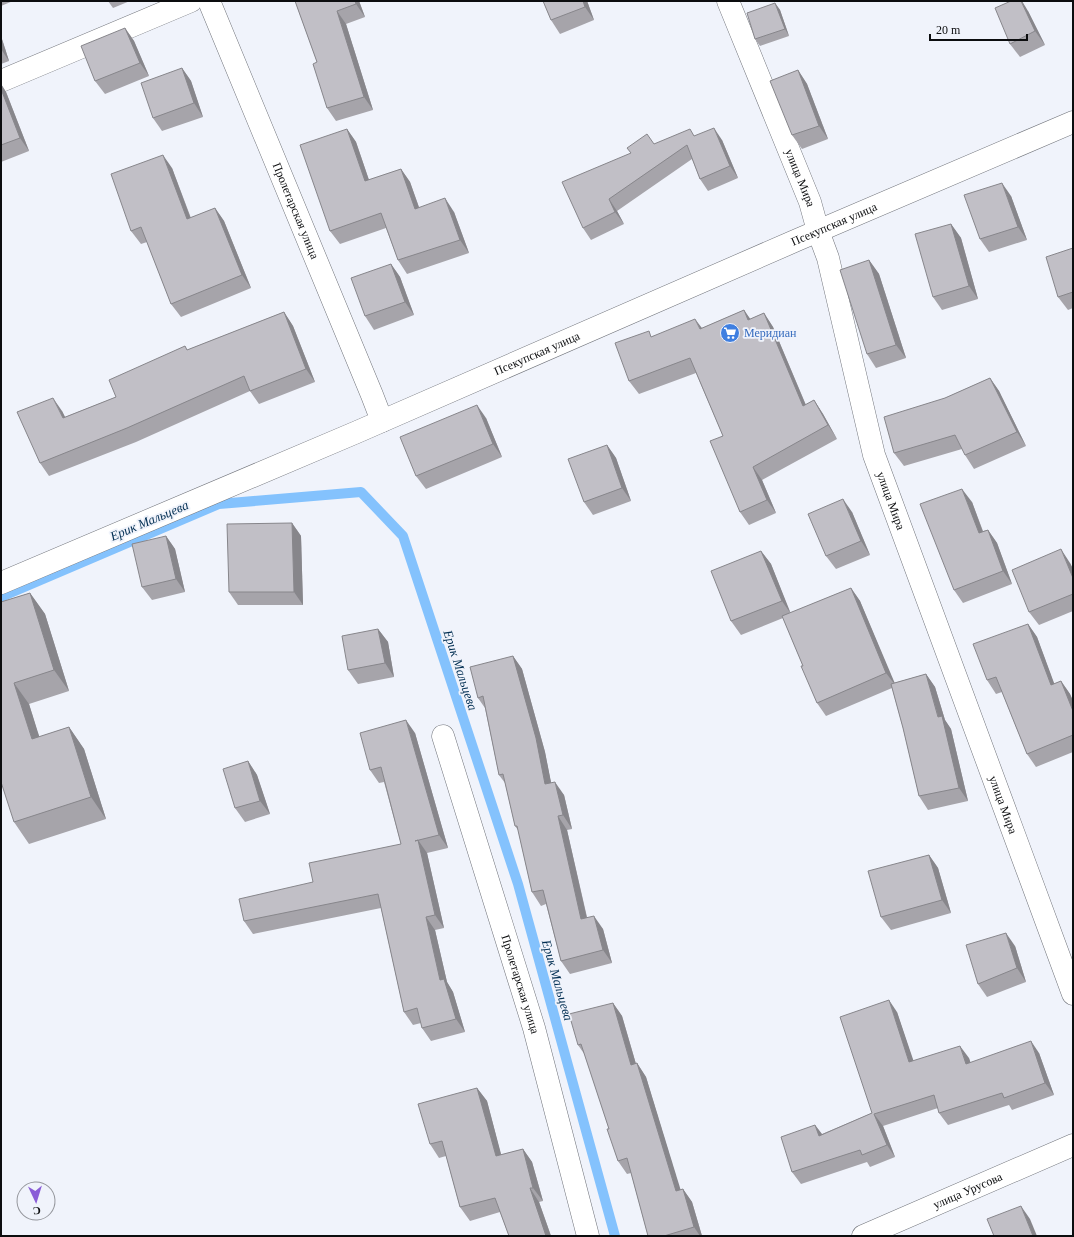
<svg xmlns="http://www.w3.org/2000/svg" width="1074" height="1237" font-family="Georgia,serif">
  <style>
    .lines { fill: none; stroke-linecap: round; stroke-linejoin: round }
    .stream { stroke: #84c2fd; stroke-width: 10 }
    .street-casing { stroke: #71747b; stroke-width: 23 }
    .secondary-casing { stroke: #71747b; stroke-width: 23 }
    .street { stroke: #fff; stroke-width: 22 }
    .secondary { stroke: #fff; stroke-width: 22 }
    .wall { fill: #a6a4aa }
    .shaded-wall { fill: #87868b }
    .building { fill: #c1bfc6; stroke: #87868b }
    .labels { text-anchor: middle; stroke-width: 3.5; stroke-linejoin: round; paint-order: stroke }
    .street-label { font-size: 12px; fill: #0c0d0f; stroke: #f0f3fb }
    .shop-label { font-size: 12px; fill: #366cbe; stroke: #f0f3fb; text-anchor: start }
    .water-label { font-size: 13px; font-style: italic; fill: #002e52; stroke: #f0f3fb }
  </style>
  <rect width="100%" height="100%" fill="#f0f3fb"/>
  <g class="lines">
    <!-- stream -->
    <path class="stream" d="M1,597L219,504L361,492L403,536L518,884L615,1236"/>
    <!-- street casing -->
    <g class="street-casing">
      <g id="street">
        <path id="s1" d="M209,1L372,395L382,421"/>
        <path id="s2" d="M728,1L810,202L818,231L828,258L874,455L1073,994"/>
        <path d="M1,81L191,1"/>
        <path id="s3" d="M443,736L534,1028L588,1236"/>
        <path id="s4" d="M863,1236L1073,1145"/>
      </g>
    </g>
    <!-- secondary casing -->
    <g class="secondary-casing">
      <g id="secondary">
        <path id="s5" d="M1,583L357,432L797,240L1073,122"/>
      </g>
    </g>
    <!-- street -->
    <use href="#street" class="street"/>
    <!-- secondary -->
    <use href="#secondary" class="secondary"/>
  </g>
  <!-- wall -->
  <g class="wall">
    <path d="M1,1H13L1,6Z"/>
    <path d="M108,1H130L113,8Z"/>
    <path d="M295,1H359L365,17L346,24L373,110L336,121L327,108L317,62Z"/>
    <path d="M543,1H587L594,20L560,34L551,20Z"/>
    <path d="M775,3L780,10L789,36L760,46L755,39Z"/>
    <path d="M1028,11L1045,45L1020,57L1010,44Z"/>
    <path d="M125,28L134,41L149,76L105,94L95,81Z"/>
    <path d="M1,36L9,61L1,64Z"/>
    <path d="M182,68L191,81L203,117L162,131L153,118Z"/>
    <path d="M798,70L807,84L828,139L802,149L792,135Z"/>
    <path d="M1,84L6,92L29,151L1,162Z"/>
    <path d="M347,129L356,142L369,180L401,169L410,182L419,207L454,212L469,253L407,274L398,260L386,228L340,244L330,231Z"/>
    <path d="M695,136L722,140L738,178L708,191L700,179L692,159L617,211L624,224L591,240L583,228L654,144Z"/>
    <path d="M172,168L191,218L215,208L224,221L251,288L181,317L171,304L147,242L141,244L131,231Z"/>
    <path d="M1011,196L1027,240L989,252L980,239Z"/>
    <path d="M951,224L961,238L978,299L942,310L933,297Z"/>
    <path d="M1073,248V308L1068,310L1058,297Z"/>
    <path d="M869,260L879,274L906,358L876,368L867,354Z"/>
    <path d="M391,264L400,277L414,315L374,330L365,316Z"/>
    <path d="M744,310L750,319L764,313L773,327L806,405L814,400L823,414L837,439L762,480L776,513L749,525L740,512L723,436L696,373L639,394L629,381L653,336L702,328Z"/>
    <path d="M284,312L293,326L315,382L259,404L250,391L136,442L49,476L40,463L62,411L65,417L116,397L185,346L187,350Z"/>
    <path d="M990,378L999,391L1026,446L974,469L965,455L962,449L904,466L894,453L945,398Z"/>
    <path d="M486,418L502,457L426,489L416,476Z"/>
    <path d="M607,445L616,458L631,501L593,515L584,502Z"/>
    <path d="M972,502L983,531L988,530L997,543L1012,584L963,603L954,590Z"/>
    <path d="M852,512L870,555L836,569L826,556Z"/>
    <path d="M292,523L301,536L303,605H238L229,592Z"/>
    <path d="M166,536L175,549L185,592L152,600L142,587Z"/>
    <path d="M761,551L771,564L790,613L851,588L860,601L894,683L926,674L935,687L945,720L951,729L968,801L928,810L919,796L903,728L892,688L826,716L817,703L803,666L783,618L741,635L731,621Z"/>
    <path d="M1070,563L1073,569V611L1039,625L1029,612Z"/>
    <path d="M30,593L45,614L69,691L29,704L39,737L69,727L84,749L106,819L29,844L14,822L1,602Z"/>
    <path d="M1028,624L1037,637L1054,684L1061,681L1070,694L1073,701V752L1036,767L1027,754L1002,692L996,694L987,680Z"/>
    <path d="M378,629L388,642L394,677L358,684L348,670Z"/>
    <path d="M513,656L522,669L545,752L551,783L564,795L572,829L567,830L587,917L603,929L612,963L570,974L561,961L546,904L541,906L532,892L518,830L515,826L505,783L499,775L485,708L478,698Z"/>
    <path d="M415,733L448,848L427,853L444,928L435,930L447,982L453,992L465,1032L431,1041L422,1028L421,1023L413,1025L404,1012L381,908L253,934L244,921L313,882L401,844L384,782L379,783L370,770Z"/>
    <path d="M248,761L257,775L270,814L245,822L235,808Z"/>
    <path d="M929,855L938,868L951,913L891,930L881,917Z"/>
    <path d="M1015,946L1026,982L987,997L978,984Z"/>
    <path d="M613,1003L622,1016L636,1064L637,1063L646,1077L680,1190L683,1189L692,1202L702,1236H648L631,1173L627,1174L618,1161L609,1129L585,1055L578,1045Z"/>
    <path d="M897,1012L913,1061L969,1058L970,1063L1039,1053L1054,1095L1012,1110L1009,1105L948,1125L939,1113L938,1108L883,1126L895,1157L870,1167L867,1162L801,1184L792,1172L815,1125L822,1134L872,1113Z"/>
    <path d="M477,1088L487,1101L501,1155L523,1149L532,1162L543,1201L539,1202L551,1236H509L500,1212L470,1221L460,1207L446,1156L439,1158L430,1144Z"/>
  </g>
  <!-- shaded-wall -->
  <g class="shaded-wall">
    <path d="M355,1H359L365,17L356,4Z"/>
    <path d="M583,1H587L594,20L585,7Z"/>
    <path d="M1021,1H1022L1028,11L1045,45L1035,31Z"/>
    <path d="M775,3L780,10L789,36L785,29Z"/>
    <path d="M337,11L346,24L373,110L364,97Z"/>
    <path d="M125,28L134,41L149,76L140,63Z"/>
    <path d="M1,36L9,61L1,49Z"/>
    <path d="M182,68L191,81L203,117L194,103Z"/>
    <path d="M798,70L807,84L828,139L819,126Z"/>
    <path d="M1,84L6,92L29,151L20,138L1,89Z"/>
    <path d="M714,128L722,140L738,178L730,166Z"/>
    <path d="M347,129L356,142L374,195L365,181Z"/>
    <path d="M163,155L172,168L196,233L187,219Z"/>
    <path d="M401,169L410,182L424,222L415,209Z"/>
    <path d="M1002,183L1011,196L1027,240L1018,227Z"/>
    <path d="M445,198L454,212L469,253L460,240Z"/>
    <path d="M609,199L617,211L624,224L615,212Z"/>
    <path d="M215,208L224,221L251,288L242,275Z"/>
    <path d="M951,224L961,238L978,299L969,286Z"/>
    <path d="M869,260L879,274L906,358L896,345Z"/>
    <path d="M391,264L400,277L414,315L405,302Z"/>
    <path d="M744,310L753,323L748,320Z"/>
    <path d="M284,312L293,326L315,382L306,369Z"/>
    <path d="M764,313L773,327L812,420L803,406Z"/>
    <path d="M695,319L705,332L700,329Z"/>
    <path d="M990,378L999,391L1026,446L1017,432Z"/>
    <path d="M53,398L62,411L72,431L63,418Z"/>
    <path d="M814,400L823,414L837,439L828,425Z"/>
    <path d="M477,405L486,418L502,457L493,444Z"/>
    <path d="M607,445L616,458L631,501L622,488Z"/>
    <path d="M753,467L762,480L776,513L767,500Z"/>
    <path d="M962,489L972,502L988,546L979,533Z"/>
    <path d="M843,499L852,512L870,555L861,541Z"/>
    <path d="M292,523L301,536L303,605L294,592Z"/>
    <path d="M988,530L997,543L1012,584L1003,571Z"/>
    <path d="M166,536L175,549L185,592L176,579Z"/>
    <path d="M1061,549L1070,563L1073,569V578Z"/>
    <path d="M761,551L771,564L791,614L782,601Z"/>
    <path d="M851,588L860,601L896,686L886,673Z"/>
    <path d="M30,593L45,614L69,691L54,670Z"/>
    <path d="M1028,624L1037,637L1060,699L1051,685Z"/>
    <path d="M378,629L388,642L394,677L385,663Z"/>
    <path d="M513,656L522,669L545,752L554,797L545,784Z"/>
    <path d="M926,674L935,687L945,720L951,729L968,801L959,788Z"/>
    <path d="M1061,681L1070,694L1073,701V711Z"/>
    <path d="M14,683L29,704L47,761L32,739Z"/>
    <path d="M406,720L415,733L448,848L439,835Z"/>
    <path d="M69,727L84,749L106,819L91,797Z"/>
    <path d="M248,761L257,775L270,814L260,801Z"/>
    <path d="M555,782L564,795L572,829L563,815Z"/>
    <path d="M558,816L567,830L590,932L581,919Z"/>
    <path d="M418,840L427,853L444,928L435,915Z"/>
    <path d="M929,855L938,868L951,913L942,900Z"/>
    <path d="M594,916L603,929L612,963L603,950Z"/>
    <path d="M426,917L435,930L447,982L453,992L465,1032L456,1019L440,980Z"/>
    <path d="M1006,933L1015,946L1026,982L1017,968Z"/>
    <path d="M889,1000L897,1012L918,1074L909,1062Z"/>
    <path d="M613,1003L622,1016L640,1078L631,1065Z"/>
    <path d="M1031,1041L1039,1053L1054,1095L1045,1083Z"/>
    <path d="M960,1046L969,1058L975,1076L966,1064Z"/>
    <path d="M637,1063L646,1077L685,1204L676,1191Z"/>
    <path d="M477,1088L487,1101L505,1169L496,1156Z"/>
    <path d="M874,1114L883,1126L895,1157L887,1145Z"/>
    <path d="M815,1125L824,1137L819,1136Z"/>
    <path d="M523,1149L532,1162L543,1201L533,1188Z"/>
    <path d="M530,1188L539,1202L551,1236H546Z"/>
    <path d="M683,1189L692,1202L702,1236H700L694,1227Z"/>
    <path d="M1021,1206L1030,1219L1037,1236H1033Z"/>
  </g>
  <!-- building -->
  <g class="building">
    <path d="M295,1H355L356,4L337,11L364,97L327,108L313,64L317,62Z"/>
    <path d="M543,1H583L585,7L551,20Z"/>
    <path d="M1011,1H1021L1035,31L1010,44L995,8Z"/>
    <path d="M775,3L785,29L755,39L747,13Z"/>
    <path d="M125,28L140,63L95,81L81,46Z"/>
    <path d="M182,68L194,103L153,118L141,83Z"/>
    <path d="M798,70L819,126L792,135L770,81Z"/>
    <path d="M1,89L20,138L1,145Z"/>
    <path d="M714,128L730,166L700,179L687,145L609,199L615,212L583,228L562,182L631,153L627,148L647,134L654,144L690,129L694,136Z"/>
    <path d="M347,129L365,181L401,169L415,209L445,198L460,240L398,260L381,213L330,231L300,145Z"/>
    <path d="M163,155L187,219L215,208L242,275L171,304L141,227L131,231L111,174Z"/>
    <path d="M1002,183L1018,227L980,239L964,195Z"/>
    <path d="M951,224L969,286L933,297L915,234Z"/>
    <path d="M1073,248V292L1058,297L1046,257Z"/>
    <path d="M869,260L896,345L867,354L840,270Z"/>
    <path d="M391,264L405,302L365,316L351,278Z"/>
    <path d="M744,310L748,320L764,313L803,406L814,400L828,425L753,467L767,500L740,512L710,441L723,436L690,358L629,381L615,343L649,331L651,337L695,319L700,329Z"/>
    <path d="M284,312L306,369L250,391L244,376L127,428L40,463L17,412L53,398L63,418L116,397L109,380L185,346L187,350Z"/>
    <path d="M990,378L1017,432L965,455L955,435L894,453L884,417L945,398Z"/>
    <path d="M477,405L493,444L416,476L400,437Z"/>
    <path d="M607,445L622,488L584,502L568,459Z"/>
    <path d="M962,489L979,533L988,530L1003,571L954,590L920,504Z"/>
    <path d="M843,499L861,541L826,556L808,514Z"/>
    <path d="M292,523L294,592H229L227,524Z"/>
    <path d="M166,536L176,579L142,587L132,544Z"/>
    <path d="M1061,549L1073,578V594L1029,612L1012,570Z"/>
    <path d="M761,551L782,601L731,621L711,571Z"/>
    <path d="M851,588L886,673L817,703L801,666H803L782,616Z"/>
    <path d="M30,593L54,670L14,683L32,739L69,727L91,797L14,822L1,782V602Z"/>
    <path d="M1028,624L1051,685L1061,681L1073,711V735L1027,754L996,677L987,680L973,644Z"/>
    <path d="M378,629L385,663L348,670L342,636Z"/>
    <path d="M513,656L536,738L545,784L555,782L563,815L558,816L581,919L594,916L603,950L561,961L543,890L532,892L517,826H515L503,774L499,775L483,696L478,698L470,667Z"/>
    <path d="M926,674L938,717L942,716L959,788L919,796L903,728L891,684Z"/>
    <path d="M406,720L439,835L415,841L418,840L435,915L426,917L440,980L444,979L456,1019L422,1028L417,1008L404,1012L378,894L244,921L239,899L313,882L309,863L401,844L381,767L370,770L360,733Z"/>
    <path d="M248,761L260,801L235,808L223,769Z"/>
    <path d="M929,855L942,900L881,917L868,871Z"/>
    <path d="M1006,933L1017,968L978,984L966,945Z"/>
    <path d="M889,1000L909,1062L960,1046L966,1064L1031,1041L1045,1083L1004,1098L1002,1093L939,1113L934,1095L874,1114L887,1145L862,1155L860,1150L792,1172L781,1137L815,1125L819,1136L872,1113L840,1017Z"/>
    <path d="M613,1003L631,1065L637,1063L676,1191L683,1189L694,1227L664,1236H648L627,1158L618,1161L607,1129H609L581,1044L578,1045L569,1014Z"/>
    <path d="M477,1088L496,1156L523,1149L533,1188H530L546,1236H509L495,1198L460,1207L442,1141L430,1144L418,1104Z"/>
    <path d="M1021,1206L1033,1236H994L987,1219Z"/>
  </g>
  <!-- icons -->
  <defs>
    <g id="supermarket-disc" transform="scale(1)"><circle r="9.5" fill="#3f7fe0" stroke="#f0f3fb"/><path d="M-6-5.5h2.5l.6 2H6L4.5 2H-2.5L-4.4-4H-6ZM-1.5 3.2a1.3 1.3 0 1 0 .1 0ZM3 3.2a1.3 1.3 0 1 0 .1 0Z" fill="#fff"/></g>
  </defs>
  <g fill-rule="evenodd">
    <use href="#supermarket-disc" x="730" y="333"/>
  </g>
  <g class="labels">
    <!-- street labels -->
    <g class="street-label">
      <text dy="4" stroke="none"><textPath href="#s2" startOffset="191">улица Мира</textPath></text>
      <text dy="4" stroke="none"><textPath href="#s1" startOffset="227">Пролетарская улица</textPath></text>
      <text dy="4" stroke="none"><textPath href="#s5" startOffset="907">Псекупская улица</textPath></text>
      <text dy="4" stroke="none"><textPath href="#s5" startOffset="583">Псекупская улица</textPath></text>
      <text dy="4" stroke="none"><textPath href="#s2" startOffset="527">улица Мира</textPath></text>
      <text dy="4" stroke="none"><textPath href="#s2" startOffset="851">улица Мира</textPath></text>
      <text dy="4" stroke="none"><textPath href="#s3" startOffset="260">Пролетарская улица</textPath></text>
      <text dy="4" stroke="none"><textPath href="#s4" startOffset="114">улица Урусова</textPath></text>
    </g>
    <!-- shop labels -->
    <g class="shop-label">
      <text x="744" y="337">Меридиан</text>
    </g>
    <!-- water labels -->
    <g class="water-label">
      <text transform="translate(149 520) rotate(-23)" y="5">Ерик Мальцева</text>
      <text transform="translate(461 670) rotate(72)" y="5">Ерик Мальцева</text>
      <text transform="translate(558 980) rotate(74)" y="5">Ерик Мальцева</text>
    </g>
  </g>
  <!-- border -->
  <rect width="1074" height="1237" fill="none" stroke="#0c0d0f" stroke-width="4"/>
  <!-- north arrow -->
  <g transform="translate(36 1201) rotate(176)"><circle r="19" fill="#f0f3fb" stroke="#95979d"/>
  <path d="M0-3L7 15L0 10L-7 15Z" fill="#8a5dd7"/>
  <text y="-6" font-size="11" font-weight="bold" text-anchor="middle" fill="#0c0d0f">С</text>
  </g>
  <!-- scale -->
  <path d="M930 34v6h97v-6" fill="none" stroke="#0c0d0f" stroke-width="2"/>
  <text x="936" y="34" font-size="12" fill="#0c0d0f" stroke="#f0f3fb" stroke-width="3" paint-order="stroke">20 m</text>
</svg>
